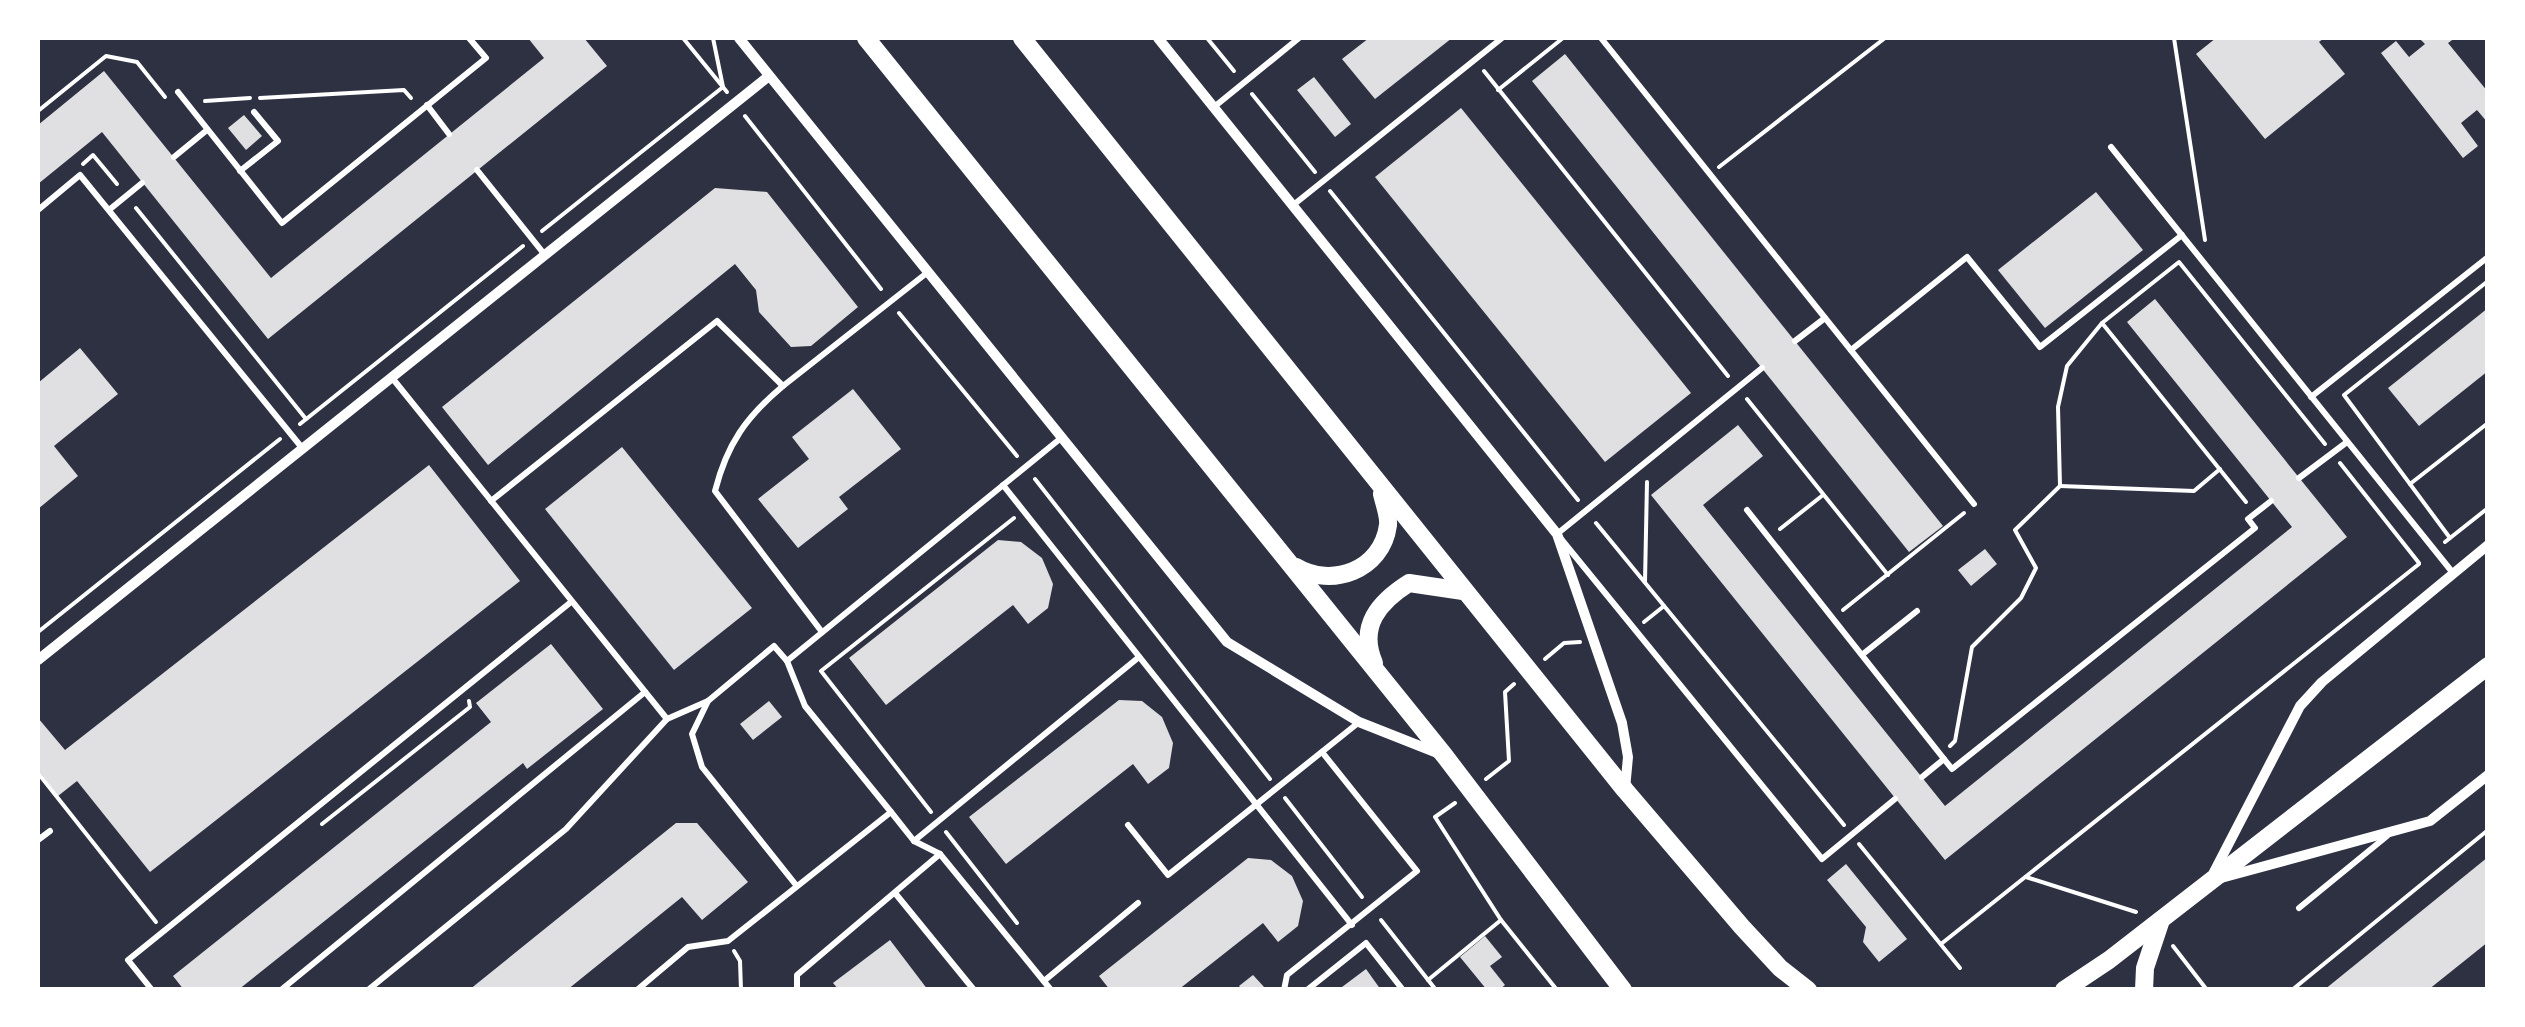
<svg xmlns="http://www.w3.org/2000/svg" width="2525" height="1027" font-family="'Alegreya Sans',sans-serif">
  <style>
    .building { fill: #e0e0e3 }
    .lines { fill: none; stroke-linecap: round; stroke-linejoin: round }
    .path { stroke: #fff; stroke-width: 4 }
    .service { stroke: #fff; stroke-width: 6 }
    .minor { stroke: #fff; stroke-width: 10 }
    .secondary { stroke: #fff; stroke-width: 18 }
  </style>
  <rect width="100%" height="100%" fill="#2d3142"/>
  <!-- building -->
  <g class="building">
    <path d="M528,38H584L607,66L268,339L102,132L38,184V125L104,71L271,278L544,58Z"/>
    <path d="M1369,38H1452L1375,99L1342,59Z"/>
    <path d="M2216,38H2324L2319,42L2345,74L2265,139L2196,54Z"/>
    <path d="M2419,38H2455L2448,43L2488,92V123L2477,110L2461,123L2478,146L2463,158L2381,53L2396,41L2409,57L2425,44Z"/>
    <path d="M1565,54L1943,526L1909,552L1532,81Z"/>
    <path d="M1314,77L1351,124L1335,137L1297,90Z"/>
    <path d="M1461,108L1691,393L1605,462L1375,177Z"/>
    <path d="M244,115L262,136L246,150L228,128Z"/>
    <path d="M715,188L767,192L858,307L811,346L791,347L759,312L756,290L735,264L488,465L442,407Z"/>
    <path d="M2096,192L2143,250L2045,328L1998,270Z"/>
    <path d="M2155,299L2347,537L1945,860L1651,495L1738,425L1763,456L1703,505L1945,806L2292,527L2127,322Z"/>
    <path d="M2488,308V371L2419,426L2388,388Z"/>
    <path d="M80,348L118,394L54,446L78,476L38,509V383Z"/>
    <path d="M853,389L901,449L839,497L848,509L798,548L758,499L809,459L792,437Z"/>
    <path d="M622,447L752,608L674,670L545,509Z"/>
    <path d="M429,465L520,581L150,872L77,781L58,796L38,770V718L65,750Z"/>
    <path d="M998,540L1021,542L1042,558L1053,584L1048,608L1028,624L1013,605L886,705L849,658Z"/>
    <path d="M1985,549L1997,564L1971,586L1958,570Z"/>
    <path d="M551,644L603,709L527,769L523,763L238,990H184L173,976L491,722L476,703Z"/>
    <path d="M1119,700L1142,701L1162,717L1173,743L1169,768L1148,784L1133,764L1006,864L969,817Z"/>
    <path d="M769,701L782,717L753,740L740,724Z"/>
    <path d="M676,823H697L748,882L702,920L682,897L567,990H469Z"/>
    <path d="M2488,857V942L2428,990H2324Z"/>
    <path d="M1248,858L1271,860L1292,876L1303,901L1298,926L1278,942L1263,923L1178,990H1110L1099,976Z"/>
    <path d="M1846,864L1907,939L1879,962L1863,942L1866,927L1827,880Z"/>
    <path d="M1485,936L1502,957L1490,966L1505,985L1499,990H1487L1460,957Z"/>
    <path d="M890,940L928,990H839L833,983Z"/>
    <path d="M1366,969L1381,990H1338Z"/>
    <path d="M1253,975L1265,988L1242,990L1239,986Z"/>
  </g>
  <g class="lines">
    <!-- path -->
    <g class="path">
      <path d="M683,38L727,92"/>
      <path d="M1207,38L1234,71"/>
      <path d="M2174,38L2205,240"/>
      <path d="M1484,71L1728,376"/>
      <path d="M1498,90L1563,38"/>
      <path d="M1252,94L1315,172"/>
      <path d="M260,98L404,90L411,98"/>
      <path d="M205,101L250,98"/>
      <path d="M38,111L106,56L137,62L165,97"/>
      <path d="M745,116L881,289"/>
      <path d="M83,164L93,155L117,184"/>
      <path d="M1719,167L1885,38"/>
      <path d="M1330,191L1578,500"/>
      <path d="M136,208L306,419"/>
      <path d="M542,231L723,87L713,38"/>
      <path d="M899,313L1017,456"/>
      <path d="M1747,399L1888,575"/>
      <path d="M300,424L523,246"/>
      <path d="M2340,463L2419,563"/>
      <path d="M1035,479L1270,779"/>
      <path d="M2410,484L2488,423"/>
      <path d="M2060,486L2194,491L2220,469"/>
      <path d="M2246,502L2102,323L2179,262L2325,444"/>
      <path d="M1596,523L1844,825"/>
      <path d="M1780,529L1823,495"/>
      <path d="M2450,538L2344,395L2488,281"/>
      <path d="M2445,542L2488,508"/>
      <path d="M1645,582L1647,482"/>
      <path d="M1843,610L1964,513"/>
      <path d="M1644,622L1664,606"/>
      <path d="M38,632L280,439"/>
      <path d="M1545,659L1564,643L1580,642"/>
      <path d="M1950,746L1955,741L1972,647L2021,598L2036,568L2015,530L2060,486L2058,407L2067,366L2102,323"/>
      <path d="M38,773L156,922"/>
      <path d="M1486,779L1509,761L1505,692L1514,684"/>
      <path d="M1285,798L1362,897"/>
      <path d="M1455,803L1435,817L1501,920L1557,990"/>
      <path d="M931,812L821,671L1014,518"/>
      <path d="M322,824L470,707L469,701"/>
      <path d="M946,832L1017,923"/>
      <path d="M1859,844L1960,968"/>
      <path d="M2026,877L2136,912"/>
      <path d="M1381,920L1436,990"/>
      <path d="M1941,944L2419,564"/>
      <path d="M2173,946L2207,990"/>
      <path d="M734,951L740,961L741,990"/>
      <path d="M1428,980L1501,920"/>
      <path d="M2292,990L2488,830"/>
    </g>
    <!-- service -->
    <g class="service">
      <path d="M1601,38L1974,504"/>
      <path d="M178,92L282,223L486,58L469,38"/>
      <path d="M427,105L449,134"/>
      <path d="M1214,107L1299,38"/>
      <path d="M2111,147L2453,573"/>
      <path d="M174,157L207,130"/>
      <path d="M477,170L545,255"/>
      <path d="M240,171L278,141L254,112"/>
      <path d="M1292,206L1502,38"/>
      <path d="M38,210L80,175L303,449"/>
      <path d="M109,210L142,183"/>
      <path d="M1795,341L1825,318"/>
      <path d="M1851,350L1967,257L2040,347L2182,235"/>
      <path d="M1762,368L1557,534L1822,859L1895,799"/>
      <path d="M393,379L667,719"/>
      <path d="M783,386C746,417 727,444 715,491L822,632"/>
      <path d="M2311,397L2488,257"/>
      <path d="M2299,478L2347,442"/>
      <path d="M1003,485L1352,925"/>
      <path d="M491,501L717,321L783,386L928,272"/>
      <path d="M1747,510L1944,759L1922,777"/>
      <path d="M1863,654L1917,611"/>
      <path d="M787,661L1061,438"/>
      <path d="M708,701L692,734L702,767L796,885"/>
      <path d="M1944,759L1952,769L2255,528L2248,519L2271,501"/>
      <path d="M1128,825L1168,875L1358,723"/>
      <path d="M38,840L50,831"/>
      <path d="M914,841L1139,657"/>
      <path d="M895,893L974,990"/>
      <path d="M2299,908L2387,836"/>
      <path d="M1044,981L1138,903"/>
      <path d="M152,990L128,960L571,602"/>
      <path d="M281,990L645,692"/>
      <path d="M368,990L566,829L667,719L708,701L774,646L787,661L805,706L891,812L914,841L940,854L1051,990"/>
      <path d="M637,990L688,947L728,941L891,812"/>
      <path d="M797,990V975L940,854"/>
      <path d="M1284,990L1287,975L1417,871L1322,752"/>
      <path d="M1307,990L1366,943L1403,990"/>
    </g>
    <!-- minor -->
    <g class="minor">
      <path d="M739,38L1227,642L1359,722L1440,754"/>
      <path d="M1158,38L1557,534L1622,723L1628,757L1625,789"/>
      <path d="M38,660L769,76"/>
      <path d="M2214,872L2300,706L2322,682L2488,545"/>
      <path d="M2221,878L2430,821L2488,775"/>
    </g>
    <!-- secondary -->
    <g class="secondary">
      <path d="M866,38L1444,755L1623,990"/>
      <path d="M1022,38L1625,790L1742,927L1780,968L1808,990"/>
      <path d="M1296,567C1331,588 1382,571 1388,525C1389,516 1384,503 1382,494"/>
      <path d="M1374,663C1358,626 1379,602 1409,583L1463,591"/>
      <path d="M2064,990L2109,960L2488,666"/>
      <path d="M2144,990L2145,968L2161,920"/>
    </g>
  </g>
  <!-- border -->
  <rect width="2525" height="1027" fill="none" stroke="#ffffff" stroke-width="80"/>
</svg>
